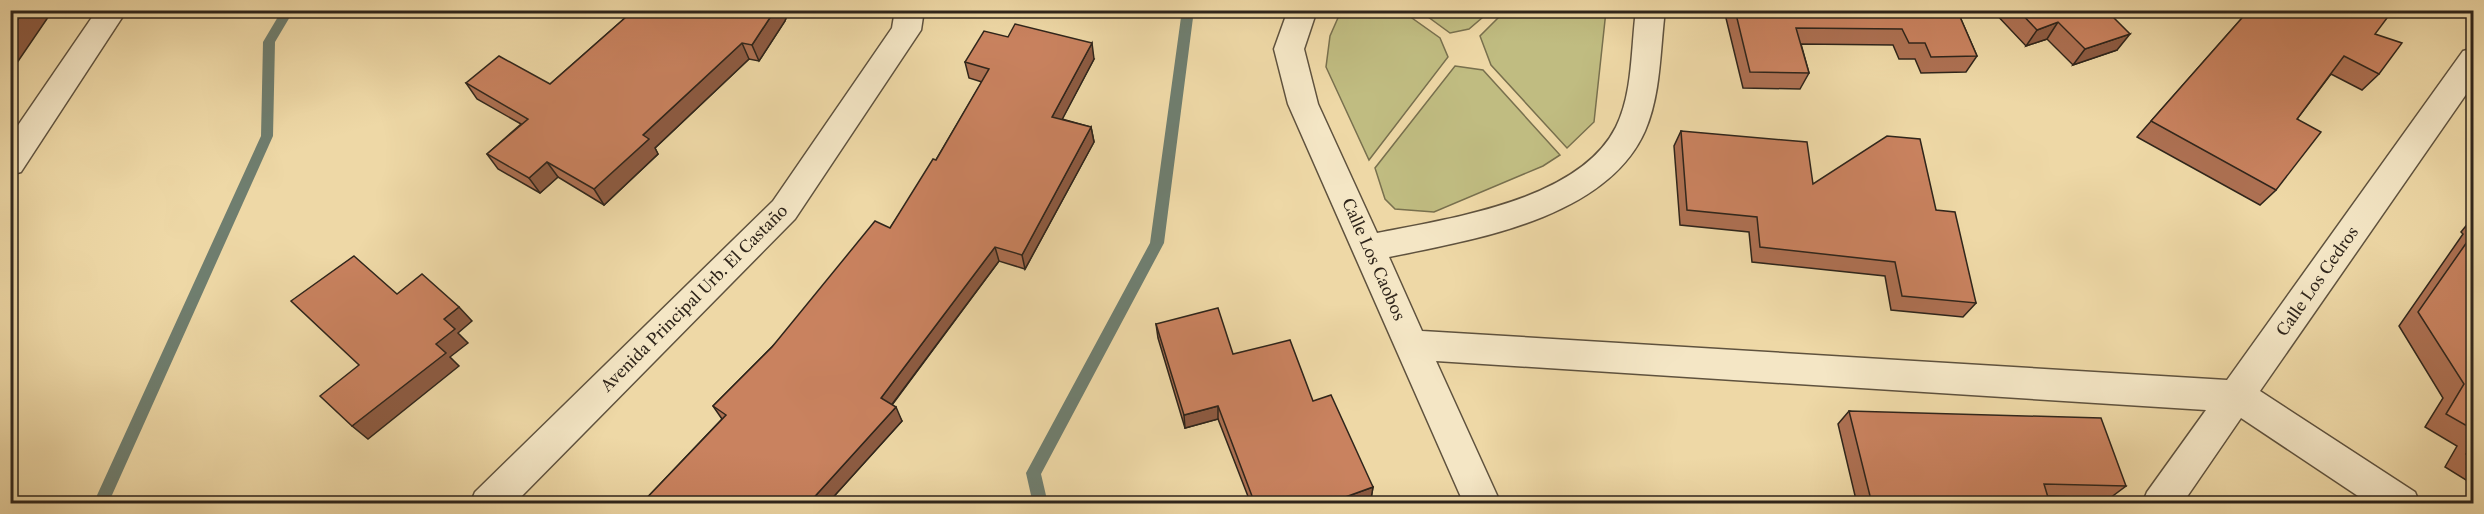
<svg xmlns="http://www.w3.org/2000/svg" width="2484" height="514" font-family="'Libre Caslon Text',serif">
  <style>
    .green { fill: #c0bc81; stroke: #78704e; stroke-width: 1.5 }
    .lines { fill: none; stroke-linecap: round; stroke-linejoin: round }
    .stream { fill: #6f7e6f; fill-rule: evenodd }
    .street-casing { stroke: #5f523e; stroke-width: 3 }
    .street { fill: #f4e6c5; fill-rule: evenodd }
    .wall { fill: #ad7052; stroke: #2f251b; stroke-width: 1.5 }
    .shaded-wall { fill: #8d5b42; stroke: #2f251b; stroke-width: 1.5 }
    .building { fill: #c9825f; stroke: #2f251b; stroke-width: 1.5 }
    .labels { text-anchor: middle; stroke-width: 5; stroke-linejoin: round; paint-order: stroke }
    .street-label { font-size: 16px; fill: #2f251b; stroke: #f4e6c5 }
  </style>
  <rect width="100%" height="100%" fill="#eed8a6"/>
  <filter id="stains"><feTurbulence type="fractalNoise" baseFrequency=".00333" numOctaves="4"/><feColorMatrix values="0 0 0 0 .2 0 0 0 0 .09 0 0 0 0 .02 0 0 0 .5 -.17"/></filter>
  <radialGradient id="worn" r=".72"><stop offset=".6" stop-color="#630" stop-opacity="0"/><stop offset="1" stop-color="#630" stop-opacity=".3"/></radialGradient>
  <!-- green -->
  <g class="green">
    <path d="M1506,10L1606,11L1594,122L1567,148L1491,65L1480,36Z"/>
    <path d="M1341,11H1402L1440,38L1448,57L1369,160L1326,67L1330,36Z"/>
    <path d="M1420,11H1490L1469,29L1450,33Z"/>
    <path d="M1455,66L1483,70L1560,155L1543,166L1434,212L1395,209L1385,199L1375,168Z"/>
  </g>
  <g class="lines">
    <!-- stream -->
    <g class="stream">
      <path d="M282,10H294L275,42L273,136L108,504H93L261,136L263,42Z"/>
      <path d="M1182,10H1194L1164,243L1041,474L1048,504H1033L1026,473L1150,243Z"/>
    </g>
    <!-- street casing -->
    <g class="street-casing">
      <g id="street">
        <path d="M97,10H127L21,172L10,175V137Z"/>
        <path d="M895,10H924L921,30L795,219L514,504H470L475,492L773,201L892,28Z"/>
        <path d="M1288,10H1317L1304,49L1318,104L1377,233C1450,218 1579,201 1616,127C1633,93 1631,48 1636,10H1665C1660,50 1661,94 1645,131C1606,219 1472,240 1389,257L1422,331L2227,380L2463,51L2474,48V83L2260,391L2415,492L2420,504H2370L2241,418L2182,504H2142L2147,492L2206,410L1436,361L1501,504H1464L1288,104L1274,49Z"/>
      </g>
    </g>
    <!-- street -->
    <use href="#street" class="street"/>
  </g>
  <!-- wall -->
  <g class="wall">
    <path d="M634,10H789L785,21L759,61L749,59L655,148L658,154L604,205L558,177L540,193L498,169L487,154L521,124L477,99L466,83L550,84Z"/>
    <path d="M1724,10H1957L1977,56L1966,72L1921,73L1915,59H1899L1893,45L1801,44L1809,73L1800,89L1743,88Z"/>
    <path d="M1992,10H2106L2117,50L2073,65L2047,39L2026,46Z"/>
    <path d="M2249,10L2375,34L2379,74L2362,90L2331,74L2297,119L2276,190L2260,205L2137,137Z"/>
    <path d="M1094,59L1062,119L1091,127L1094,142L1025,269L999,261L892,405L902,421L827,504H641L722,419L713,406L890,228L936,160L982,82L969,78L965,62Z"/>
    <path d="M1681,131L1813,184L1936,210L1976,303L1963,317L1891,310L1885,276L1752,262L1749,232L1680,225L1674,146Z"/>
    <path d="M2474,216V485L2445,467L2457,446L2425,427L2443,398L2399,326L2463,234L2461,232Z"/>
    <path d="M1156,324L1233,354L1313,401L1373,487L1371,499L1359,504H1251L1218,419L1185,428L1158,338Z"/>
    <path d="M1849,411L2126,486L2110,498L2048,496L2050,504H1857L1838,424Z"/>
  </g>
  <!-- shaded-wall -->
  <g class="shaded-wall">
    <path d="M24,10H53L10,73V31Z"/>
    <path d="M775,10H789L785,21L759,61L752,45Z"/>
    <path d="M2058,22L2047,39L2026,46L2037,30Z"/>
    <path d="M2130,34L2117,50L2073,65L2085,49Z"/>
    <path d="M742,43L749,59L655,148L658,154L604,205L594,189L643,135Z"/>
    <path d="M1092,43L1094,59L1055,133L1052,117Z"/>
    <path d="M1091,127L1094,142L1025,269L1022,255Z"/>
    <path d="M547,162L558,177L540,193L529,178Z"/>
    <path d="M995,247L999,261L887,411L881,398Z"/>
    <path d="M459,307L472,321L458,333L468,343L450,357L459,366L368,439L352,426L436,344L444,319Z"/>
    <path d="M1218,406V419L1185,428L1184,415Z"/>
    <path d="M896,407L902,421L827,504H808Z"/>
    <path d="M1373,487L1371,499L1359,504H1326Z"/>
  </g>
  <!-- building -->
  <g class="building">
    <path d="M10,10H24L10,31Z"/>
    <path d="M634,10H775L752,45L742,43L643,135L649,139L594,189L547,162L529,178L487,154L528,119L466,83L499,56L550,84Z"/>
    <path d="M1735,10H1957L1977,56L1931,57L1925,43H1909L1902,29L1796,28L1809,73L1750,72Z"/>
    <path d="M2018,10H2106L2130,34L2085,49L2058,22L2037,30Z"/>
    <path d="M2249,10H2393L2375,34L2402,43L2379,74L2344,56L2297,119L2321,132L2276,190L2151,121Z"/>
    <path d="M1015,24L1092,43L1052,117L1091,127L1022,255L995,247L881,398L896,407L808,504H641L726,415L713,406L772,347L875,221L890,228L933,159L936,160L989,69L965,62L984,31L1008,37Z"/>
    <path d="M1681,131L1807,142L1813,184L1887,136L1920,139L1936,210L1955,212L1976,303L1902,296L1895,262L1760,247L1757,217L1687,210Z"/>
    <path d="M2474,232V430L2446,414L2464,384L2418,312Z"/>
    <path d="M354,256L397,294L422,274L459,307L444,319L455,329L436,344L446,353L352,426L320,396L359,365L291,301Z"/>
    <path d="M1218,308L1233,354L1290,340L1313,401L1331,395L1373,487L1326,504H1255L1218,406L1184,415L1156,324Z"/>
    <path d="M1849,411L2101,418L2126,486L2044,484L2050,504H1872Z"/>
    <path d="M2474,442V458L2466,454Z"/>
    <path d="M595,499L601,504H591Z"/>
  </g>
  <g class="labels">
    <!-- street labels -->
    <g class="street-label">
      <text transform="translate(1374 259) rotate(66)" y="6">Calle Los Caobos</text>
      <text transform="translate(2317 281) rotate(-55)" y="6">Calle Los Cedros</text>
      <text transform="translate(694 298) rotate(-45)" y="6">Avenida Principal Urb. El Castaño</text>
    </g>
  </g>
  <!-- margin -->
  <rect width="2484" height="514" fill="none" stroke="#eed8a6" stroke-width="36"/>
  <rect x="12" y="12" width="2460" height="490" fill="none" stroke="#2f251b" stroke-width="3"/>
  <rect x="18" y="18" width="2448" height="478" fill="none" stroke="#2f251b" stroke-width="1.5"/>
  <rect width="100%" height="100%" filter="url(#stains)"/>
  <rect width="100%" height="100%" fill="url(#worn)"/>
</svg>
